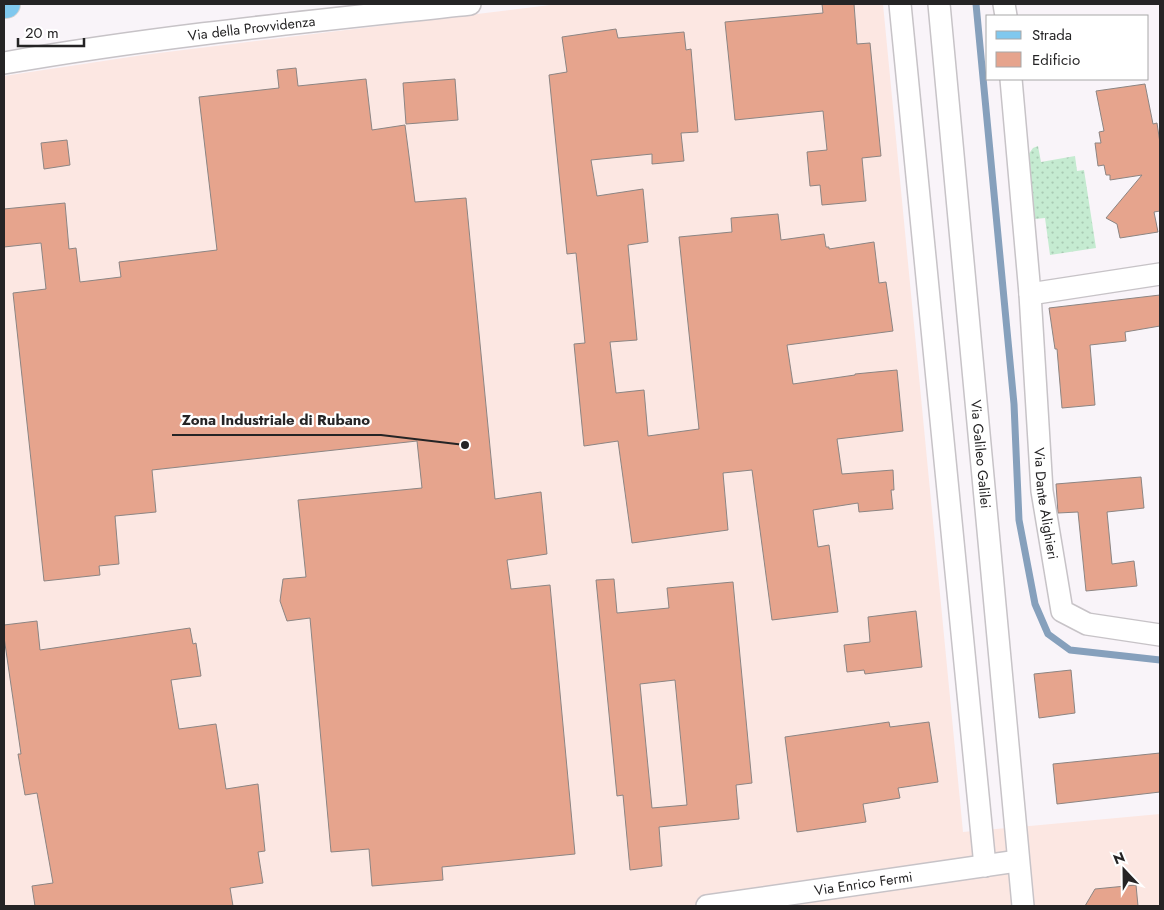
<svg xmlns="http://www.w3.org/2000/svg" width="1164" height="910" font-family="Jost,sans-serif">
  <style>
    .industrial { fill: #fce7e2 }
    .grass { fill: url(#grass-dots) }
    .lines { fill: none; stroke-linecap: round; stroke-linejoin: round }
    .stream { stroke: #86a0bc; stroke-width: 7 }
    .building { fill: #e6a48d; stroke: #8c8583; fill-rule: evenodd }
    .minor-casing { stroke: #c7c3c7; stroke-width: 24 }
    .primary-casing { stroke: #d3d3d3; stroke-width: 30 }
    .minor { stroke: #fff; stroke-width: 21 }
    .primary { stroke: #80c8ee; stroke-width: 28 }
    .labels { text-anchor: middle; stroke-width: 4.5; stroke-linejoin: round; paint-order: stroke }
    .street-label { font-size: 14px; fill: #252425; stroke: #fff }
    .leader { fill: none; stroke: #252425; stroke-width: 2 }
    .callout-dot { fill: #252425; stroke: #fff; stroke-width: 2 }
    .callout-label { font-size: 15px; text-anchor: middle; font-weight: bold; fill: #252425; stroke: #fff; stroke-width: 4.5; stroke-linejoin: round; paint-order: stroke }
  </style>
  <defs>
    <pattern id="grass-dots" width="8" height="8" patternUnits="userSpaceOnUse" patternTransform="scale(1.25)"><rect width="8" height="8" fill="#c5ebd1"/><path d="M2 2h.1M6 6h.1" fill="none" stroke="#a9c9b3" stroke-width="1.8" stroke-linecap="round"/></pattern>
  </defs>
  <rect width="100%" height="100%" fill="#f9f4f9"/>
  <!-- industrial -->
  <path class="industrial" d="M558,4H883L963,832L1160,814V906H4V76L143,55Z"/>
  <!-- grass -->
  <path class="grass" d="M1038,146L1041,162L1075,156L1077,171L1084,170L1096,248L1050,255L1045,218L1035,219L1028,155L1033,148Z"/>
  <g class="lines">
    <!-- stream -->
    <path class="stream" d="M976,4L1014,404L1019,520L1035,604L1048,634L1070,650L1160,660"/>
  </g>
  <!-- building -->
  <g class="building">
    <path d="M822,4H854L857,44L870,43L881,156L862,158L866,201L822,205L820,185L810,186L807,152L827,150L823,111L735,120L725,22L823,13Z"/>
    <path d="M616,29L618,38L684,32L686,50L691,49L698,132L681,133L684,161L652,164V154L591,160L597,196L643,189L648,242L628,245L637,340L610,342L616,393L644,390L648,436L699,429L679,237L732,232L731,218L778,214L781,240L824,234L826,247H829V249L874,242L879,283L886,282L893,331L787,345L793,384L855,375V374L897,370L903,431L837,439L842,474L893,470L894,490H891L893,509L859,512L858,503L813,510L818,547L829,545L838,612L772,620L752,470L723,473L728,530L632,543L618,441L584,446L574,344L585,343L576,253L567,254L549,75L567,72L562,37Z"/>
    <path d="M296,68L298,86L366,79L372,130L405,125L415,202L466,198L495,499L541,492L547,554L507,560L511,589L550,585L575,854L442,867L443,880L372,886L369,849L331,852L310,618L287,621L280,601L283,579L306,577L298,500L422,488L417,441L152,470L156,512L115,516L119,564L99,566L100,575L44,581L13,293L46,289L41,243L4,247V209L65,203L69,249L76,248L80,282L121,277L119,262L217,250L199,97L279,88L277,70Z"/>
    <path d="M455,79L458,120L406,124L403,83Z"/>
    <path d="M1145,84L1153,124L1157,123L1160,143V211L1154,212L1158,232L1120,238L1117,224L1106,218L1142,175L1110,180V175H1106L1104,165L1098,166L1095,143H1101L1099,132L1104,131L1096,91Z"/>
    <path d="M67,140L70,165L44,169L41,143Z"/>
    <path d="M1160,295V326L1125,332L1126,341L1090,345L1095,405L1062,408L1057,349H1055L1049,308Z"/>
    <path d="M1141,477L1144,508L1107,512L1112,564L1134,561L1137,586L1086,591L1078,512L1058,513L1056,484Z"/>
    <path d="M614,579L617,613L669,608L667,588L733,582L752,783L736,785L739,819L659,827L662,866L630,870L623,795L617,796L596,580ZM675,680L687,805L652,808L640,684Z"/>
    <path d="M916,611L922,667L865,674L864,670L847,672L844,645L870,642L868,617Z"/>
    <path d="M37,621L40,650L190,628L193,644L196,643L201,676L171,680L179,729L216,724L226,789L258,784L265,851L258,852L263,883L230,888L233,906H35L32,886L53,883L37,793L25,795L18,754H21L4,637V625Z"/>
    <path d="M1071,670L1075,713L1039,718L1034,674Z"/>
    <path d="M889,722L890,727L929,722L938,782L898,788L900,798L863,804L866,822L797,832L785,737Z"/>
    <path d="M1160,753V792L1057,804L1053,764Z"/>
    <path d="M1136,885L1138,906H1085L1095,889Z"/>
  </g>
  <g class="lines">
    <!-- minor casing -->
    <g class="minor-casing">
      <g id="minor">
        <path d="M900,4L985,866"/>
        <path id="s1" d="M939,4L1023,906"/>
        <path d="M1004,4L1006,16"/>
        <path id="s2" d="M4,63C158,36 314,21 470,4"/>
        <path id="s3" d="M1011,79L1030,294L1042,491L1062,611L1087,624L1160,635"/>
        <path d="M1030,294L1160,274"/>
        <path id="s4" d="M707,906L1018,861"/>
      </g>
    </g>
    <!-- primary casing -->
    <g class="primary-casing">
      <path id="primary" d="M4,4H6"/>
    </g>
    <!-- minor -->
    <use href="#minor" class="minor"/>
    <!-- primary -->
    <use href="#primary" class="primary"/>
  </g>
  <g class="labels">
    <!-- street labels -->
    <g class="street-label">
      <text dy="5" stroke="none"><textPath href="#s2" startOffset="250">Via della Provvidenza</textPath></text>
      <text dy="5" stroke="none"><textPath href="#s1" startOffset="452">Via Galileo Galilei</textPath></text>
      <text dy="5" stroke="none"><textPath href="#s3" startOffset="426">Via Dante Alighieri</textPath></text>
      <text dy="5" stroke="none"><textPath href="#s4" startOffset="158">Via Enrico Fermi</textPath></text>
    </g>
  </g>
  <!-- callouts -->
  <path class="leader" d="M465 445L381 435H172"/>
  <circle class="callout-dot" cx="465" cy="445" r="5"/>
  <g class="callout-label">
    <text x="276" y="425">Zona Industriale di Rubano</text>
  </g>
  <!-- border -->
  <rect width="1164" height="910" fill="none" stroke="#252425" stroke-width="10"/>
  <!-- legend -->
  <rect x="986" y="15" width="162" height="65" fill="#ffffff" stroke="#a8a7a8"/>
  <rect x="996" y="31" width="25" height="8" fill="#80c8ee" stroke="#a8a7a8"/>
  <text x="1032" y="40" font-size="15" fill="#252425">Strada</text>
  <rect x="996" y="52" width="25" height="15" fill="#e6a48d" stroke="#a8a7a8"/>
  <text x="1032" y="65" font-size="15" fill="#252425">Edificio</text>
  <!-- north arrow -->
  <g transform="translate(1124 870) rotate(338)" stroke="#ffffff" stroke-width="4" paint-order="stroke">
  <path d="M0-4L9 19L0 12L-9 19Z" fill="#252425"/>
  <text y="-8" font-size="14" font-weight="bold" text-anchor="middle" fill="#252425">N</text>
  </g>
  <!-- scale -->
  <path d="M18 38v8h66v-8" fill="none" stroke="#252425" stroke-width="2.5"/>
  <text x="25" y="38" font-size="15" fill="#252425" stroke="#ffffff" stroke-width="4" paint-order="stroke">20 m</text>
</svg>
